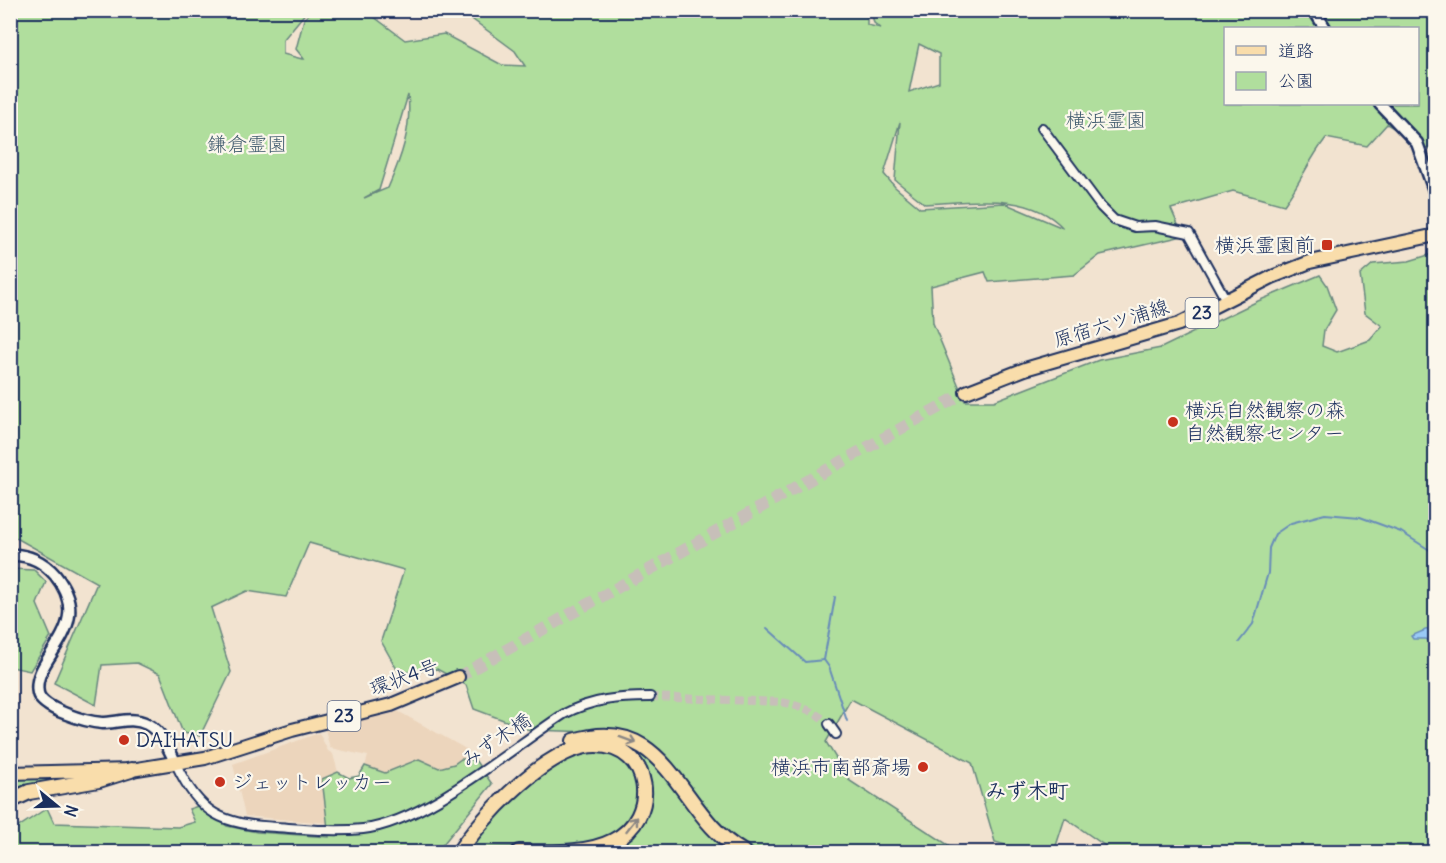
<svg xmlns="http://www.w3.org/2000/svg" width="1446" height="863" font-family="Delius,'Klee One',sans-serif">
  <style>
    .built { fill: #ecd5bc }
    .green { fill: #b0de9d; stroke: #66867e; stroke-width: 1.5; fill-rule: evenodd }
    .water { fill: #9acaf6; stroke: #678cb9; stroke-width: 1.5 }
    .lines { fill: none; stroke-linecap: round; stroke-linejoin: round }
    .stream { stroke: #678cb9; stroke-width: 2 }
    .street-tunnel { stroke: #c7bfb9; stroke-width: 8; stroke-dasharray: 8 4; stroke-linecap: butt }
    .primary-tunnel { stroke: #c7bfb9; stroke-width: 12; stroke-dasharray: 12 6; stroke-linecap: butt }
    .street-casing { stroke: #1b2f5e; stroke-width: 12 }
    .secondary-casing { stroke: #1b2f5e; stroke-width: 15 }
    .primary-casing { stroke: #1b2f5e; stroke-width: 16 }
    .highway-casing { stroke: #1b2f5e; stroke-width: 18 }
    .street { stroke: #fbf7ec; stroke-width: 8 }
    .secondary { stroke: #fbf7ec; stroke-width: 10 }
    .primary { stroke: #f9ddab; stroke-width: 12 }
    .highway { stroke: #f9ddab; stroke-width: 14 }
    .oneway { stroke: #8a8684 }
    .poi-dot { fill: #c8321e; stroke: #fbf7ec; stroke-width: 2 }
    .labels { text-anchor: middle; stroke-width: 4.5; stroke-linejoin: round; paint-order: stroke }
    .shield { fill: #fbf7ec; stroke: #5e6b89; stroke-width: 1.5 }
    .shield-label { font-size: 18px; font-weight: bold; fill: #1b2f5e }
    .park-label { font-size: 20px; fill: #405b6e; stroke: #fbf7ec }
    .poi-label { font-size: 20px; fill: #1b2f5e; stroke: #fbf7ec; text-anchor: start }
    .street-label { font-size: 20px; fill: #1b2f5e; stroke: #fbf7ec }
    .neighbourhood-label { font-size: 21px; font-weight: bold; fill: #1b2f5e; stroke: #fbf7ec }
  </style>
  <rect width="100%" height="100%" fill="#f2e3d0"/>
  <filter id="ink" filterUnits="userSpaceOnUse"><feTurbulence type="fractalNoise" baseFrequency=".0167" numOctaves="2"/><feDisplacementMap in="SourceGraphic" scale="12" xChannelSelector="R" yChannelSelector="G"/><feConvolveMatrix kernelMatrix="1 2 1 2 8 2 1 2 1" color-interpolation-filters="sRGB"/></filter>
  <g filter="url(#ink)">
    <!-- built -->
    <g class="built">
      <path d="M394,709L466,749V759L439,769L418,759L385,773L365,766L368,756L330,748L325,729L333,724Z"/>
      <path d="M319,733L328,751L333,754L338,772L322,779L327,823L245,816L233,764Z"/>
    </g>
    <!-- green -->
    <g class="green">
      <path d="M867,10V25L881,28L874,23L871,11H1435V153L1387,124L1367,146L1326,138C1309,160 1300,183 1284,205L1233,191L1171,209L1183,236L1100,255L1074,275L989,282L985,272L931,286L933,323L965,401H994L1099,360L1161,348L1258,301L1320,275L1327,285L1336,310L1324,330L1322,346L1337,352L1370,340L1382,326L1365,313L1360,275L1373,264L1409,261L1435,253V852H1114L1065,818L1054,852H1029L995,842L972,763L851,699L826,742L850,781L959,852H758L722,828L672,763L627,733L530,730L474,709L466,685L437,669L399,673L381,641L404,570L309,543L286,597L247,591L211,608L231,672L200,736L183,733L160,674L137,663L102,665L96,705L54,683L97,583L11,535V11H307L283,40V54L302,59H304L296,49L304,19L312,11H366L405,40L444,34L502,65L525,66L515,51L461,11ZM1226,28H1418V104H1226ZM919,44L939,54V82L909,92ZM408,95C412,129 401,158 388,188L364,198L379,190ZM900,122L895,180L925,204C969,202 1030,191 1063,228L1004,203L920,208L895,187L884,174Z"/>
      <path d="M11,569L34,570L46,582L37,604L51,637L30,671L11,667Z"/>
      <path d="M624,741L655,761L733,852H586C625,848 666,818 647,774C643,764 628,754 621,747Z"/>
      <path d="M611,751L629,763L642,787L633,818L613,834L588,843L563,846L470,848C489,821 545,761 578,753C588,750 601,752 611,751Z"/>
      <path d="M419,759L439,768L454,764L461,759L475,760L492,784L440,848L346,852L11,850V832L47,808L54,823L178,827L195,822L189,809L198,806L227,826L257,832L329,837L322,779L338,772L349,778L359,776L365,766L385,773Z"/>
      <path d="M27,776L66,779L11,796V781Z"/>
    </g>
    <!-- water -->
    <path class="water" d="M1435,626H1436L1435,657L1433,643L1426,639H1413L1411,636Z"/>
    <g class="lines">
      <!-- stream -->
      <g class="stream">
        <path d="M835,597L824,660L829,667L847,721"/>
        <path d="M767,628L805,662L824,660"/>
        <path d="M1239,642L1253,624L1268,573L1269,548L1275,534L1291,523L1325,514L1360,517L1401,532L1436,554"/>
      </g>
      <!-- street-tunnel -->
      <path class="street-tunnel" d="M650,697L782,702C801,706 815,711 829,724"/>
      <!-- primary-tunnel -->
      <path class="primary-tunnel" d="M458,677L966,392"/>
      <!-- street casing -->
      <g class="street-casing">
        <g id="street">
          <path d="M1042,128L1101,207L1114,220L1135,227L1155,226L1189,233L1226,300"/>
          <path d="M829,724L836,734"/>
          <path d="M176,764C200,815 222,824 276,827C305,829 334,832 363,829C426,822 510,749 564,714C593,699 618,697 650,697"/>
        </g>
      </g>
      <!-- secondary casing -->
      <g class="secondary-casing">
        <g id="secondary">
          <path d="M1314,10L1325,28"/>
          <path d="M1380,104L1417,143L1436,196"/>
          <path d="M10,555C28,554 44,562 55,575C98,628 30,657 38,693C41,709 87,722 102,723C117,723 132,716 147,724C162,732 169,749 176,764"/>
        </g>
      </g>
      <!-- primary casing -->
      <g class="primary-casing">
        <g id="primary">
          <path d="M966,392L1025,369L1179,324L1272,277L1310,262L1436,235"/>
          <path d="M10,773L131,770L205,758L292,730L391,705L458,677"/>
        </g>
      </g>
      <!-- highway casing -->
      <g class="highway-casing">
        <g id="highway">
          <path d="M574,741C669,711 678,816 743,852"/>
          <path d="M10,801L29,792L99,780L131,770"/>
          <path d="M459,852C483,816 549,745 596,745C652,746 661,817 613,841C586,855 548,852 519,852"/>
        </g>
      </g>
      <!-- street -->
      <use href="#street" class="street"/>
      <!-- secondary -->
      <use href="#secondary" class="secondary"/>
      <!-- primary -->
      <use href="#primary" class="primary"/>
      <!-- highway -->
      <use href="#highway" class="highway"/>
    </g>
    <!-- one-way arrows -->
    <defs><path id="oneway-shaft" d="M-6 0H5M1.5-3L5.5 0L1.5 3" fill="none" stroke-width="1.6" stroke-linecap="round" stroke-linejoin="round" transform="scale(1.5)"/></defs>
    <g class="oneway">
      <use href="#oneway-shaft" transform="translate(628 740) rotate(20)"/>
      <use href="#oneway-shaft" transform="translate(632 824) rotate(-52)"/>
    </g>
  </g>
  <!-- markers -->
  <g class="poi-dot">
    <rect x="1321" y="239" width="12" height="12" rx="3"/>
    <circle cx="1173" cy="422" r="6"/>
    <circle cx="124" cy="740" r="6"/>
    <circle cx="923" cy="767" r="6"/>
    <circle cx="220" cy="782" r="6"/>
  </g>
  <g class="labels">
    <!-- shield labels -->
    <g class="shield">
      <rect x="1185.5" y="298" width="33" height="30" rx="4.5"/>
      <rect x="327.5" y="701" width="33" height="30" rx="4.5"/>
    </g>
    <g class="shield-label">
      <text x="1202" y="319">23</text>
      <text x="344" y="722">23</text>
    </g>
    <!-- park labels -->
    <g class="park-label">
      <text x="1106" y="127">横浜霊園</text>
      <text x="247" y="151">鎌倉霊園</text>
    </g>
    <!-- poi labels -->
    <g class="poi-label">
      <text x="1315" y="252" text-anchor="end">横浜霊園前</text>
      <text x="1185" y="417">横浜自然観察の森<tspan x="1185" dy="23">自然観察センター</tspan></text>
      <text x="136" y="747">DAIHATSU</text>
      <text x="911" y="774" text-anchor="end">横浜市南部斎場</text>
      <text x="232" y="789">ジェットレッカー</text>
    </g>
    <!-- street labels -->
    <g class="street-label">
      <text transform="translate(1111 323) rotate(-17)" y="7">原宿六ツ浦線</text>
      <text transform="translate(404 677) rotate(-20)" y="7">環状4号</text>
      <text transform="translate(496 740) rotate(-34)" y="7">みず木橋</text>
    </g>
    <!-- neighbourhood labels -->
    <g class="neighbourhood-label">
      <text x="1027" y="798">みず木町</text>
    </g>
  </g>
  <!-- margin -->
  <rect width="1446" height="863" fill="none" stroke="#fbf7ec" stroke-width="36"/>
  <rect x="18" y="18" width="1410" height="827" fill="none" stroke="#1b2f5e" stroke-width="2" filter="url(#ink)"/>
  <!-- legend -->
  <rect x="1224" y="27" width="195" height="78" fill="#fbf7ec" stroke="#a1a7b3" stroke-width="1.5"/>
  <rect x="1236" y="46" width="30" height="9" fill="#f9ddab" stroke="#a1a7b3" stroke-width="1.5"/>
  <text x="1278" y="57" font-size="18" fill="#1b2f5e">道路</text>
  <rect x="1236" y="72" width="30" height="18" fill="#b0de9d" stroke="#a1a7b3" stroke-width="1.5"/>
  <text x="1278" y="87" font-size="18" fill="#1b2f5e">公園</text>
  <!-- north arrow -->
  <g transform="translate(57 806) rotate(109)" stroke="#fbf7ec" stroke-width="4.5" paint-order="stroke">
  <path d="M0-4.5L10 22L0 15L-10 22Z" fill="#1b2f5e"/>
  <text y="-9" font-size="16" font-weight="bold" text-anchor="middle" fill="#1b2f5e">N</text>
  </g>
</svg>
